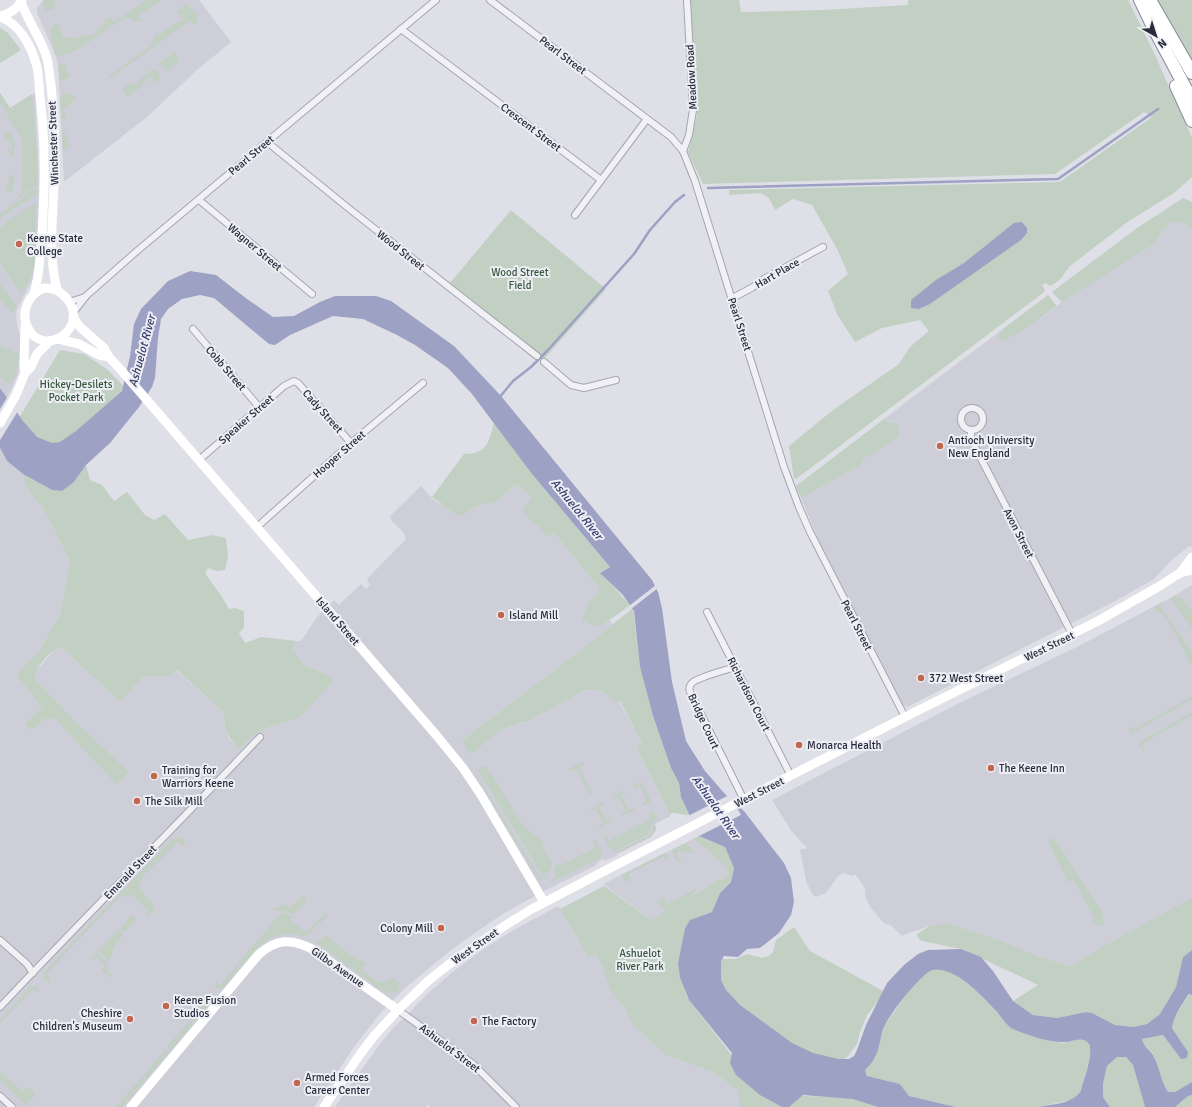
<svg xmlns="http://www.w3.org/2000/svg" width="1192" height="1107" font-family="Signika,sans-serif">
  <style>
    .built { fill: #cdced8 }
    .green { fill: #c1d0c2 }
    .water { fill: #9da2c4 }
    .pier { fill: #dfdfe7 }
    .lines { fill: none; stroke-linecap: round; stroke-linejoin: round }
    .stream { stroke: #9da2c4; stroke-width: 2.5 }
    .street-casing { stroke: #a5a5b0; stroke-width: 8 }
    .highway-casing { stroke: #88899c; stroke-width: 14 }
    .street { stroke: #f1f1f5; stroke-width: 6 }
    .secondary { stroke: #fff; stroke-width: 9 }
    .highway { stroke: #fff; stroke-width: 12 }
    .poi-dot { fill: #c1664f; stroke: #eeeff5; stroke-width: 1.5 }
    .labels { text-anchor: middle; stroke-width: 4; stroke-linejoin: round; paint-order: stroke }
    .street-label { font-size: 11px; fill: #292a3c; stroke: #eeeff5 }
    .poi-label { font-size: 11px; fill: #292a3c; stroke: #eeeff5; text-anchor: start }
    .park-label { font-size: 11px; fill: #38573d; stroke: #eeeff5 }
    .water-label { font-size: 12px; font-style: italic; fill: #373c6c; stroke: #eeeff5 }
  </style>
  <rect width="100%" height="100%" fill="#dfdfe7"/>
  <!-- built -->
  <g class="built">
    <path d="M43,0H199L231,42L197,70L148,116L64,182L58,65L55,54L37,13V8Z"/>
    <path d="M0,93L10,108L35,93L39,175L37,271L18,307L16,312L17,325L20,335L21,349L18,375L10,392L0,408Z"/>
    <path d="M1172,222H1179L1185,223L1192,229V546L1188,547L1171,561L1154,579L1119,599L907,707L903,705L818,539L801,498L861,465L864,459L899,437L892,422L884,419L1004,328L999,337L1002,342L1026,329L1050,312L1065,299L1159,236L1166,227Z"/>
    <path d="M0,448L7,461L23,474L25,483L32,495L43,508L70,561L60,615L40,649L16,675L42,707L32,730L45,719L54,718L117,784L128,772L76,722L36,680V671L55,649L61,647L120,702L144,676H169L176,670L223,712L225,729L229,739L240,749L255,734L270,727L294,720L329,676L304,665L292,649L296,641H301L317,617L334,600L339,605L361,584L366,589L370,585L367,579L406,539L403,532L391,520L390,516L421,486L434,500L446,507L457,516L464,515L473,508L483,504L495,502L517,484L532,498L535,525L537,522L554,533L600,589L589,603L602,624L609,619L613,624L577,653L464,739L474,753L499,731L523,721L525,723L585,690L594,689L607,694L615,703L619,701L642,744L636,747L671,816L655,824L656,830L651,837L618,853V855L605,861L603,859L598,862L595,866L546,890L501,915L452,949L404,989L378,1016L354,1047L314,1107H0Z"/>
    <path d="M1192,585V914L1071,966L930,926L912,932L902,936L891,925L885,924L871,908L866,899L865,888L855,874L852,876L843,873L838,876L826,893L816,897L812,894L806,881L800,850L807,848L792,832L772,800L961,702L1081,645L1168,599Z"/>
    <path d="M693,839L719,860L729,874L651,920L603,884Z"/>
    <path d="M558,906L588,957L596,954L602,966L609,987L625,1010L634,1026L665,1055L713,1072L740,1091L739,1106L738,1107H430L428,1104L426,1107H335L377,1048L394,1027L411,1011L427,994L454,971L485,948L512,931Z"/>
  </g>
  <!-- green -->
  <g class="green">
    <path d="M43,0H55L56,2L53,9L50,10H44Z"/>
    <path d="M147,0H162L137,16L143,21H135L127,17C110,25 72,60 55,55L50,30L56,23H58L63,39L71,36L72,39L86,34L87,36L97,33L96,30L105,23L104,21L110,17L114,22Z"/>
    <path d="M690,0H739L741,12L823,10L908,5V0H1128L1154,53L1192,138V177L1174,193L1126,223L1070,266C1064,274 1059,283 1049,286L1046,283L1042,285L1045,290L1043,293L796,479H794L789,446L833,410L899,364L910,347L929,331L920,320L882,328L855,342L838,316L828,291L848,274L837,249L812,205L793,199L775,210L769,198L761,193L729,195V190L1060,182L1152,117L1144,112L1055,174L703,184L688,152L693,134L697,114Z"/>
    <path d="M1155,0H1192V63Z"/>
    <path d="M186,4C193,9 203,17 195,25L190,21L110,78L109,76L152,45L151,43L157,33L159,34L183,19L177,13V12Z"/>
    <path d="M0,28L8,33L21,50L0,63Z"/>
    <path d="M175,52L179,61L167,71L160,63Z"/>
    <path d="M65,64L70,76L62,81H60L58,65Z"/>
    <path d="M151,70H156L160,74L159,81L156,82L150,76L138,90H136L127,97L121,89L129,84L137,83Z"/>
    <path d="M0,93L10,108L32,94L37,151V186L32,188L16,200H15L21,193L22,188V138L0,103Z"/>
    <path d="M69,93L75,97L76,100L62,109L67,114L66,117L62,119L61,118L60,98L64,94Z"/>
    <path d="M62,130L64,131L70,146L65,151L63,150Z"/>
    <path d="M9,132C16,138 16,149 12,157L7,151L13,148L4,135Z"/>
    <path d="M12,174L14,175C14,181 15,189 10,193L5,187L10,182L7,178Z"/>
    <path d="M34,189H38L37,194L0,218V214Z"/>
    <path d="M1183,198L1192,202V229L1185,223L1179,222H1172L1166,227L1152,245L1062,302L1052,292L1137,228Z"/>
    <path d="M36,203L35,260C33,273 29,282 21,293L0,263V229L7,221Z"/>
    <path d="M511,210L606,289L543,360L450,283Z"/>
    <path d="M0,284L17,307L12,313L0,299Z"/>
    <path d="M1048,295L1057,306L1026,329L1002,342L998,337L1004,328Z"/>
    <path d="M0,346H2L19,354L16,374L10,384H8L0,377Z"/>
    <path d="M60,350L84,354L108,370L124,387L116,398L74,441L42,445L19,418Z"/>
    <path d="M884,419L899,426V437L864,459L861,465L801,498L796,486Z"/>
    <path d="M494,423L532,474L610,567L600,572L630,605C625,609 602,626 597,626C591,626 586,622 582,619L589,603L600,589L554,533L547,537L537,523L534,525L523,510L532,498L517,484L495,502L483,504L473,508L464,515L457,516L446,507L432,497L464,454C487,454 489,442 494,423Z"/>
    <path d="M86,465L90,480L102,485L114,501L127,492L145,515L154,520L165,514L188,540L213,535L226,538L228,556L225,570L217,571L208,568L205,573L222,597L229,609L235,608L244,611V627L239,633L245,643L261,637L296,641L292,649L304,665L329,676L334,680L304,713L294,720L270,727L255,734L240,749C226,736 225,731 223,712L177,670L169,676H144L120,702L61,647C51,650 33,668 36,680L76,722L129,772L117,785L54,718L45,719L32,730L25,724L42,707L16,675L40,649L60,615L70,561L43,508L32,495L25,483L23,474L52,490L62,491L74,482Z"/>
    <path d="M1175,596L1183,599L1192,612V628L1171,598Z"/>
    <path d="M1162,603V604L1160,606L1192,652V665L1166,618L1161,613L1154,610L1156,606Z"/>
    <path d="M633,608L640,667L653,716L671,768L679,783L681,797L689,815L673,813L670,814L636,747L642,744L620,701L615,703C607,693 599,688 585,690L525,723L523,721L499,731L474,753H469L463,741L464,739L577,653Z"/>
    <path d="M1192,696V699L1131,734L1127,726L1128,725L1133,730Z"/>
    <path d="M1192,712V715L1142,744L1145,750L1143,751L1138,743Z"/>
    <path d="M582,762L584,764L579,767L592,793L589,795L576,769L570,771L569,769Z"/>
    <path d="M483,766L488,768L523,826L539,838L545,846L542,847L552,864L549,872L546,874L542,872L548,879L546,880L544,877L478,770Z"/>
    <path d="M476,774L541,879L539,880L477,778Z"/>
    <path d="M639,782L642,783L651,800L650,802L644,806L642,803L647,800L640,786L634,788L633,787L634,785Z"/>
    <path d="M624,790L626,793L621,796L629,810L634,808L635,810L621,816V814L626,811L618,797L614,799L612,797Z"/>
    <path d="M603,802L604,804L599,808L606,821L611,819L612,821L599,828V826L603,823L596,809L591,811L590,809Z"/>
    <path d="M652,811L654,812L658,819L652,822L649,834L615,851L608,845L604,838V835L606,836L609,841L650,819V813Z"/>
    <path d="M655,824L656,830L651,837L619,853L616,852L651,835Z"/>
    <path d="M699,836L725,847L734,868L731,882L720,893L712,912L690,920L685,928L678,963L680,978L688,999L734,1058L774,1090L804,1096L855,1098L909,1107H738L739,1106V1091L713,1072L665,1055L634,1026L625,1010L609,987L602,966L596,954L588,957L560,909L604,886L651,920L667,910L658,905L657,902L659,900L664,899L667,904L695,889V891L687,899L729,874L719,860L693,839Z"/>
    <path d="M180,837L185,840V844L183,846L178,842L144,875L139,883C139,895 154,899 154,910L151,914L148,916L145,914L148,911L132,894L127,898L122,894L46,974L51,979L49,981L47,982L43,978L44,976L43,973L172,839Z"/>
    <path d="M1054,838L1102,912L1104,920L1103,925L1098,926L1091,923L1095,920L1074,880L1068,882L1048,841Z"/>
    <path d="M595,840L601,851V857L553,882L551,881V879L559,878L555,876L554,874L556,864L559,866L595,848L593,841Z"/>
    <path d="M686,843L694,852L690,854L689,852L686,851L682,855L680,851L676,853L682,865L675,859L672,850Z"/>
    <path d="M665,853L667,854L668,860H666L664,856L629,873L631,879L628,882L625,881L621,875Z"/>
    <path d="M303,896L307,901L293,915C286,909 279,913 272,909L286,904L290,908Z"/>
    <path d="M1192,898V950L1183,957L1176,987L1160,1014L1147,1024L1134,1027L1115,1025L1092,1013L1086,1012L1057,1018L1033,1015L1013,1001L1038,985L1028,980L961,949L922,941L918,938L917,934L930,926L948,924L999,940L1036,956L1071,966L1113,941Z"/>
    <path d="M323,911L328,916L306,936C300,936 293,934 287,934C266,934 254,952 242,966L238,963L280,914L278,913H285L292,917L289,920L306,932L324,915Z"/>
    <path d="M132,915L137,919L124,932L120,928Z"/>
    <path d="M794,927L810,951L885,992L867,1015L860,1032L857,1044L847,1057L841,1061L815,1063L741,1014L717,975L720,959H736L747,954L762,958L769,956L773,952L776,940Z"/>
    <path d="M118,930L123,934L113,950L109,961L98,951Z"/>
    <path d="M325,935L358,961L360,959L364,963L367,962L362,969C374,979 377,987 393,978L399,983V990C392,993 388,994 381,990L317,943Z"/>
    <path d="M97,953L108,964L107,972L112,974V978L102,971V969L105,965L96,957L91,961L90,960Z"/>
    <path d="M237,965L240,968L223,988L219,989L214,986L216,982L220,985Z"/>
    <path d="M933,970H945L957,976L977,991L1010,1027L1050,1041L1064,1043L1075,1039L1085,1040L1089,1044L1091,1051L1081,1091L1078,1095L1070,1100L1039,1107H956L909,1096L900,1084L867,1076L865,1070L875,1058L885,1025L911,988L927,972Z"/>
    <path d="M35,985L40,992L38,993L33,989L0,1023V1020L31,986L34,987Z"/>
    <path d="M205,991L211,996L212,1001L195,1022L191,1019L208,999L203,995Z"/>
    <path d="M1190,994L1192,995V1082L1175,1092H1168C1159,1079 1160,1067 1153,1054C1149,1049 1143,1046 1142,1039L1163,1035L1181,1059L1188,1052L1172,1028L1173,1019Z"/>
    <path d="M189,1021L193,1024L171,1050L167,1047Z"/>
    <path d="M166,1049L169,1052L147,1078L144,1075Z"/>
    <path d="M1117,1057H1126L1133,1065L1145,1107H1110L1103,1097V1084L1107,1066Z"/>
    <path d="M0,1072L22,1091L28,1087L34,1092L35,1095L26,1105L0,1081Z"/>
    <path d="M142,1077L146,1079L122,1107H116Z"/>
    <path d="M1192,1095V1107H1175L1188,1096Z"/>
  </g>
  <!-- water -->
  <g class="water">
    <path d="M1022,222L1027,228V233L1021,240L930,304L919,309L911,308V300L936,280L964,263L1014,223Z"/>
    <path d="M190,271L216,275L247,299L273,317L294,316L320,302L335,296H376L391,301L454,346L501,396L652,580L658,592L662,608L672,682L686,741L705,771L725,794L744,811L784,863L791,878L794,902L791,915L779,933L760,948L747,949L738,957L724,956L721,961V980L726,990L740,1005L792,1043L813,1053L838,1059H849L854,1056L857,1050L866,1025L887,983L904,965L918,954L928,950L961,949L981,957L993,971L1013,1001L1033,1015L1057,1018L1086,1012L1092,1013L1115,1025L1134,1027L1147,1024L1160,1014L1176,987L1183,957L1192,950V995L1189,994C1182,1005 1174,1014 1172,1028L1188,1052L1187,1058L1181,1059L1163,1035L1142,1039C1143,1046 1149,1049 1153,1055C1160,1067 1160,1080 1168,1092H1175L1192,1082V1095L1188,1096L1175,1107H1145L1133,1065L1126,1057H1117L1107,1066L1103,1084V1097L1110,1107H1039C1053,1104 1072,1104 1081,1091C1083,1081 1094,1053 1089,1044C1083,1035 1072,1042 1064,1042C1050,1043 1023,1034 1011,1028C1006,1024 1001,1017 997,1012C983,997 956,966 933,970C922,972 889,1015 884,1027C880,1037 880,1049 874,1059C872,1063 868,1067 865,1070L867,1076L900,1084L909,1096L956,1107H878L853,1099L803,1095L789,1107H782L760,1095L736,1075L730,1063L732,1053L689,1000L680,978L678,963L685,928L690,920L712,912L720,893L731,882L734,868L725,847L699,836L681,797L679,783L671,768L653,716L640,667L634,611L623,595L600,573L610,567L532,474L472,394L448,368L415,345L397,335L363,319L333,316L290,335L275,345L269,344L214,298L200,295L182,299L168,309L161,319L158,338L155,378L152,387L139,407L110,443L86,465L74,482L62,491L52,490L23,474L7,461L0,448V388L23,421L37,437L52,443L60,442L76,431L122,391L130,356L134,324L141,309L168,281Z"/>
  </g>
  <!-- pier -->
  <g class="pier">
    <path d="M8,396L18,411L0,440V409Z"/>
    <path d="M656,585L658,588L631,609L629,606Z"/>
    <path d="M729,795L732,798L741,815L699,836L688,816Z"/>
  </g>
  <g class="lines">
    <!-- stream -->
    <g class="stream">
      <path d="M708,188L1058,179L1158,109"/>
      <path d="M499,398L513,381L531,367L548,350L634,254L650,230L675,202L684,195"/>
    </g>
    <!-- street casing -->
    <g class="street-casing">
      <g id="street">
        <path d="M490,0L671,137L683,151L695,181L784,467L799,507L810,532L905,717"/>
        <path d="M401,29L601,180"/>
        <path d="M267,142L352,211L537,356"/>
        <path d="M683,151L689,135L693,110L687,0"/>
        <path d="M199,200L312,294"/>
        <path d="M575,215L647,119"/>
        <path d="M731,299L753,287L762,280L823,247"/>
        <path d="M69,302L85,297"/>
        <path d="M73,313L86,296L137,251L436,0"/>
        <path d="M193,329L259,407"/>
        <path d="M544,362L571,385L584,388L616,380"/>
        <circle cx="972" cy="419" r="11"/>
        <path d="M971,430V437L974,445L1072,634"/>
        <path d="M199,460L284,386L294,381L298,383L351,443"/>
        <path d="M257,527L351,443L423,383"/>
        <path d="M707,612L791,776"/>
        <path d="M735,667C726,670 698,677 692,683C689,686 689,689 690,692L744,800"/>
        <path d="M0,940L27,964L33,973"/>
        <path d="M0,1007C86,916 174,828 260,737"/>
        <path d="M398,1010L473,1064L516,1107"/>
        <path d="M0,1096L12,1107"/>
      </g>
    </g>
    <!-- highway casing -->
    <g class="highway-casing">
      <g id="highway">
        <path d="M1140,0L1154,29L1192,100"/>
        <path d="M1150,0L1192,73"/>
        <path d="M1176,86L1192,121"/>
      </g>
    </g>
    <!-- street -->
    <use href="#street" class="street"/>
    <!-- secondary -->
    <g class="secondary">
      <path d="M21,2C28,22 45,44 48,63C54,102 56,144 54,184C53,219 48,255 57,289"/>
      <path d="M0,16C10,14 17,9 22,0"/>
      <path d="M0,17C20,24 32,47 37,67C39,76 39,87 40,97C46,143 45,188 42,233C40,254 40,274 34,294"/>
      <path d="M44,288C55,288 60,291 67,299C91,328 43,359 28,328C20,313 28,294 44,288Z"/>
      <path d="M73,317L80,327L104,348L109,357L121,370L437,736L463,768L481,795L544,902"/>
      <path d="M25,325L24,365L25,373"/>
      <path d="M58,339L79,344L99,355L109,357"/>
      <path d="M0,423L16,395L25,373L31,367L37,354L50,341"/>
      <path d="M1180,573L1192,570"/>
      <path d="M131,1107L259,954C277,939 291,938 312,949L398,1010"/>
      <path d="M324,1107L361,1053L374,1036L398,1010L428,981L448,965L506,925L530,910L614,866L913,713L1098,621L1158,587L1180,573L1192,557"/>
    </g>
    <!-- highway -->
    <use href="#highway" class="highway"/>
  </g>
  <!-- markers -->
  <g class="poi-dot">
    <circle cx="19" cy="244" r="4"/>
    <circle cx="940" cy="446" r="4"/>
    <circle cx="501" cy="615" r="4"/>
    <circle cx="921" cy="678" r="4"/>
    <circle cx="799" cy="745" r="4"/>
    <circle cx="991" cy="768" r="4"/>
    <circle cx="154" cy="776" r="4"/>
    <circle cx="137" cy="801" r="4"/>
    <circle cx="441" cy="928" r="4"/>
    <circle cx="166" cy="1006" r="4"/>
    <circle cx="130" cy="1019" r="4"/>
    <circle cx="474" cy="1021" r="4"/>
    <circle cx="297" cy="1083" r="4"/>
  </g>
  <g class="labels">
    <!-- street labels -->
    <g class="street-label">
      <text transform="translate(563 55) rotate(37)" y="4">Pearl Street</text>
      <text transform="translate(691 77) rotate(-93)" y="4">Meadow Road</text>
      <text transform="translate(531 127) rotate(37)" y="4">Crescent Street</text>
      <text transform="translate(53 143) rotate(-92)" y="4">Winchester Street</text>
      <text transform="translate(251 155) rotate(-40)" y="4">Pearl Street</text>
      <text transform="translate(255 247) rotate(40)" y="4">Wagner Street</text>
      <text transform="translate(401 250) rotate(38)" y="4">Wood Street</text>
      <text transform="translate(777 273) rotate(-30)" y="4">Hart Place</text>
      <text transform="translate(740 324) rotate(72)" y="4">Pearl Street</text>
      <text transform="translate(226 368) rotate(49)" y="4">Cobb Street</text>
      <text transform="translate(323 411) rotate(48)" y="4">Cady Street</text>
      <text transform="translate(246 419) rotate(-41)" y="4">Speaker Street</text>
      <text transform="translate(339 454) rotate(-41)" y="4">Hooper Street</text>
      <text transform="translate(1019 533) rotate(63)" y="4">Avon Street</text>
      <text transform="translate(338 621) rotate(49)" y="4">Island Street</text>
      <text transform="translate(857 625) rotate(63)" y="4">Pearl Street</text>
      <text transform="translate(1049 646) rotate(-26)" y="4">West Street</text>
      <text transform="translate(749 694) rotate(63)" y="4">Richardson Court</text>
      <text transform="translate(704 721) rotate(65)" y="4">Bridge Court</text>
      <text transform="translate(759 792) rotate(-27)" y="4">West Street</text>
      <text transform="translate(130 872) rotate(-46)" y="4">Emerald Street</text>
      <text transform="translate(475 946) rotate(-35)" y="4">West Street</text>
      <text transform="translate(338 967) rotate(35)" y="4">Gilbo Avenue</text>
      <text transform="translate(450 1048) rotate(37)" y="4">Ashuelot Street</text>
    </g>
    <!-- poi labels -->
    <g class="poi-label">
      <text x="27" y="242">Keene State<tspan x="27" dy="13">College</tspan></text>
      <text x="948" y="444">Antioch University<tspan x="948" dy="13">New England</tspan></text>
      <text x="509" y="619">Island Mill</text>
      <text x="929" y="682">372 West Street</text>
      <text x="807" y="749">Monarca Health</text>
      <text x="999" y="772">The Keene Inn</text>
      <text x="162" y="774">Training for<tspan x="162" dy="13">Warriors Keene</tspan></text>
      <text x="145" y="805">The Silk Mill</text>
      <text x="433" y="932" text-anchor="end">Colony Mill</text>
      <text x="174" y="1004">Keene Fusion<tspan x="174" dy="13">Studios</tspan></text>
      <text x="122" y="1017" text-anchor="end">Cheshire<tspan x="122" dy="13">Children's Museum</tspan></text>
      <text x="482" y="1025">The Factory</text>
      <text x="305" y="1081">Armed Forces<tspan x="305" dy="13">Career Center</tspan></text>
    </g>
    <!-- park labels -->
    <g class="park-label">
      <text x="520" y="276">Wood Street<tspan x="520" dy="13">Field</tspan></text>
      <text x="76" y="388">Hickey-Desilets<tspan x="76" dy="13">Pocket Park</tspan></text>
      <text x="640" y="957">Ashuelot<tspan x="640" dy="13">River Park</tspan></text>
    </g>
    <!-- water labels -->
    <g class="water-label">
      <text transform="translate(142 351) rotate(-75)" y="4">Ashuelot River</text>
      <text transform="translate(577 509) rotate(51)" y="4">Ashuelot River</text>
      <text transform="translate(716 807) rotate(55)" y="4">Ashuelot River</text>
    </g>
  </g>
  <!-- north arrow -->
  <g transform="translate(1156 36) rotate(141)" stroke="#eeeff5" stroke-width="3" paint-order="stroke">
  <path d="M0-3L7 15L0 10L-7 15Z" fill="#292a3c"/>
  <text y="-6" font-size="11" font-weight="bold" text-anchor="middle" fill="#292a3c">N</text>
  </g>
</svg>
